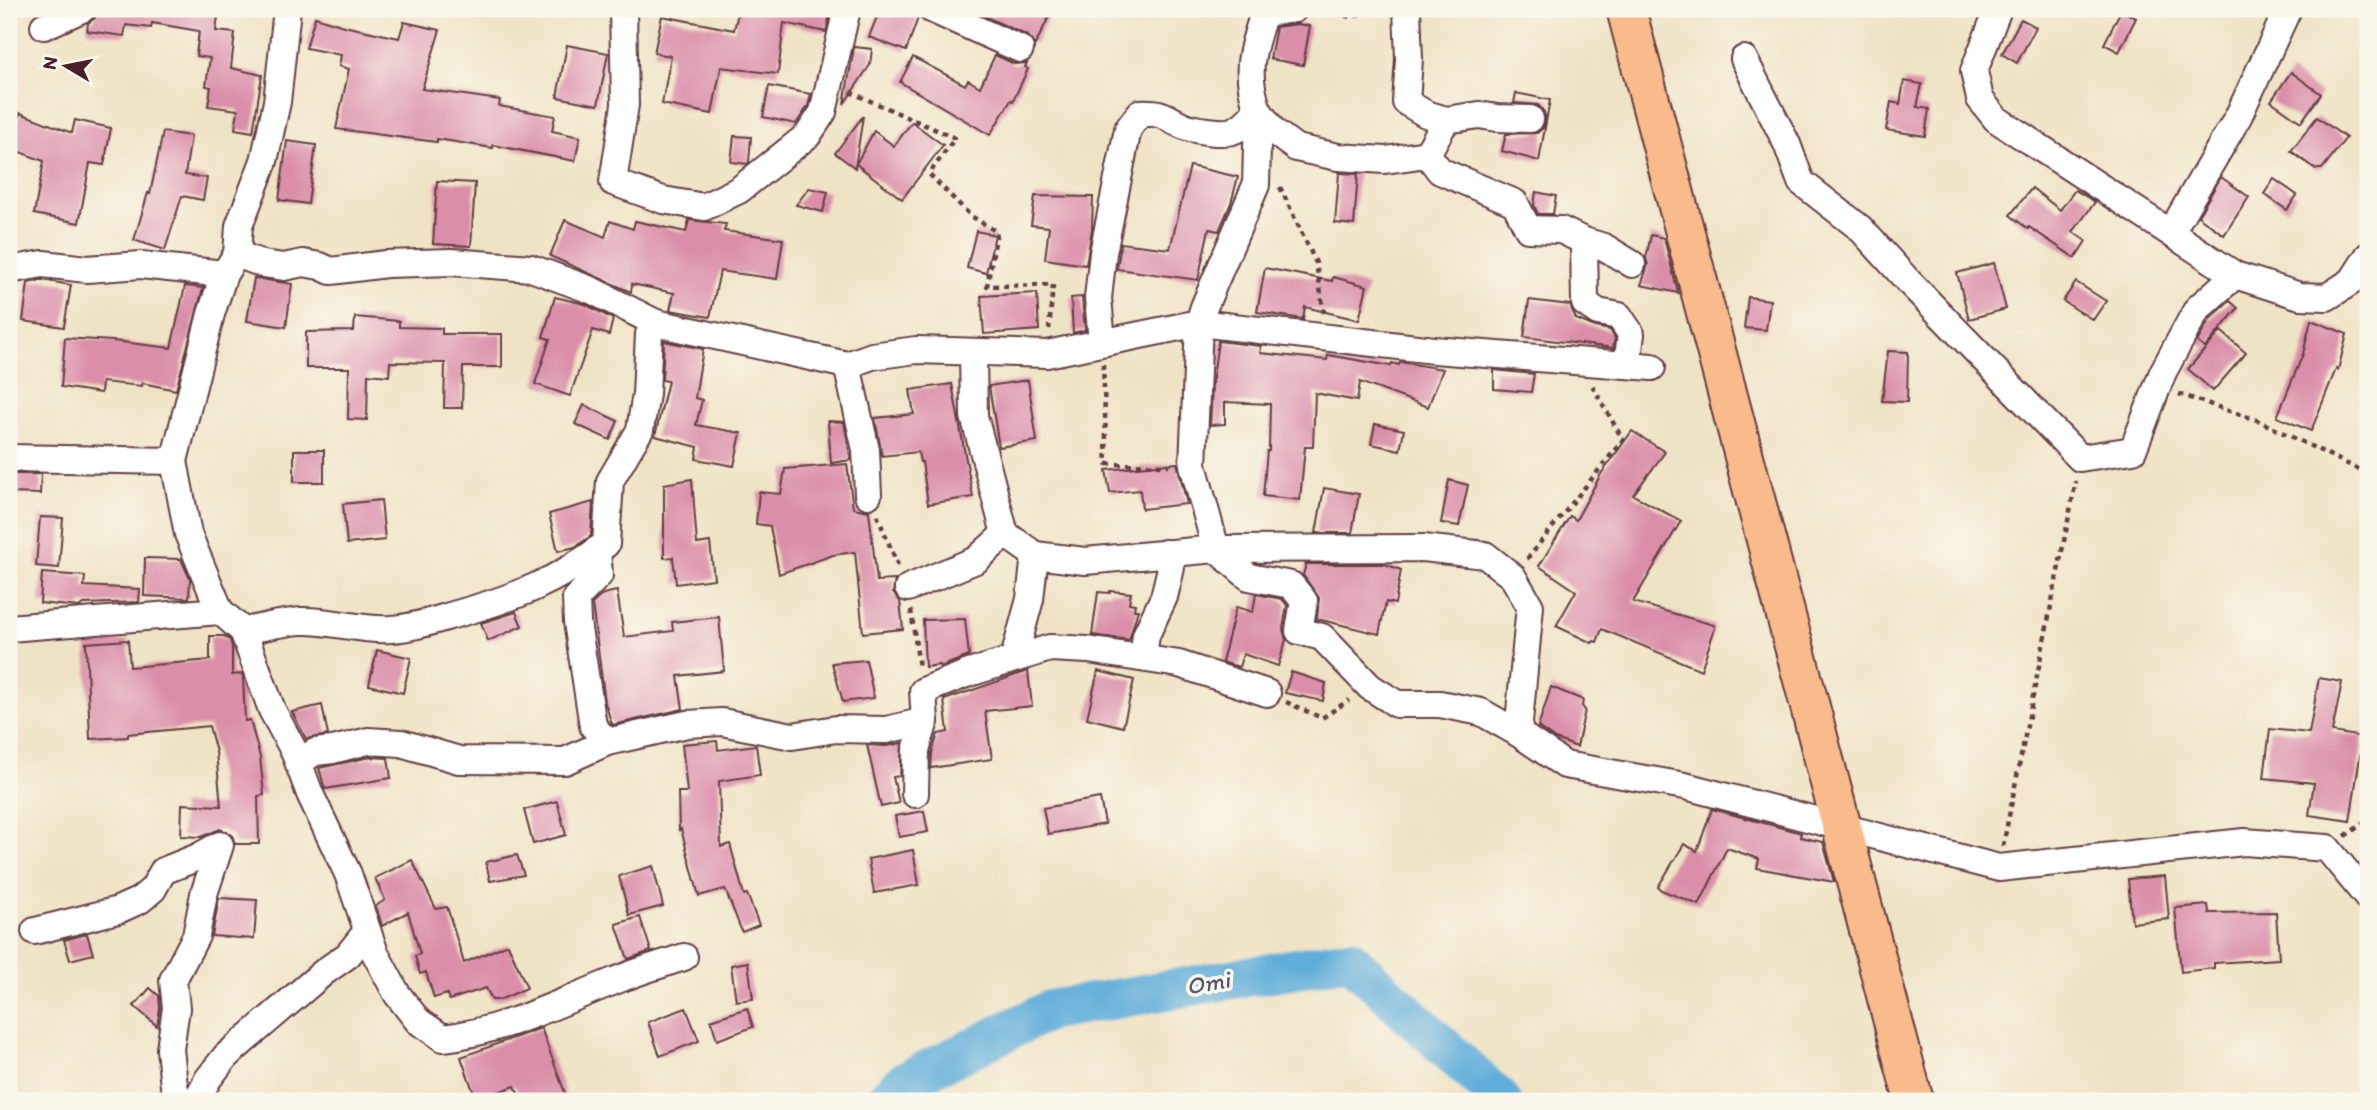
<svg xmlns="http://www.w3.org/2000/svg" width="2377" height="1110" font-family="Itim,sans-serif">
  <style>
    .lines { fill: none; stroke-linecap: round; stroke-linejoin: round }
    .river { stroke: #61adda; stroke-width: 40 }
    .building { fill: #da8ea9 }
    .minor-casing { stroke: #633c42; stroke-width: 30 }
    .highway-casing { stroke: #633c42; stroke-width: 42 }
    .path { stroke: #633c42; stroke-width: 4.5; stroke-dasharray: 5 5; stroke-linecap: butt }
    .minor { stroke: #fff; stroke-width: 26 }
    .highway { stroke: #fabb8c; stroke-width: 38 }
    .labels { text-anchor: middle; stroke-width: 7; stroke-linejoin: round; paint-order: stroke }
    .water-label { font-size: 24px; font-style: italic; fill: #535871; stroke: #fbf7ec }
  </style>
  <rect width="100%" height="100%" fill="#fbf7ec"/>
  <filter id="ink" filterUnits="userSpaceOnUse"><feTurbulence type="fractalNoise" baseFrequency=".0143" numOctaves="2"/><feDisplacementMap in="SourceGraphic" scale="14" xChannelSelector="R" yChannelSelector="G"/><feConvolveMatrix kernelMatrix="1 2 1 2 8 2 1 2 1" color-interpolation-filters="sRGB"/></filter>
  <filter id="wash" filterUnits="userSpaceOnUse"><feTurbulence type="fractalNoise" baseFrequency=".00686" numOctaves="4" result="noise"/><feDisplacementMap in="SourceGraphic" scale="28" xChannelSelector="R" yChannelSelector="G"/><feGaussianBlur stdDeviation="1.57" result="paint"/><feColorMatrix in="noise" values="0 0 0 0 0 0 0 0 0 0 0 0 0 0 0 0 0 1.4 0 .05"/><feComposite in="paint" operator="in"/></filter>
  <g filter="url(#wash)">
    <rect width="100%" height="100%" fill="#efe3c5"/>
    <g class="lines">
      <!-- river -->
      <path class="river" d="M883,1101L903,1082L1050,1010L1350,959L1502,1101"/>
    </g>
    <g id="blocks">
      <!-- building -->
      <g class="building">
        <path d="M97,9H159L218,16L216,31L235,33L231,68L262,75L253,132L235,129L238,110L208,106L211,87L206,86L210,58L196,56L199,31L152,23L151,28L126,25L124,36L87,31L88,23L95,18Z"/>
        <path d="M739,9H831L826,32L784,23L778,74L721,67L712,114L662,104L671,56L654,53L662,16L734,30Z"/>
        <path d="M880,9H903L916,14L918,18L906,51L869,37Z"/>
        <path d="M969,9H1053L1035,45L1026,35Z"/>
        <path d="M2121,10L2136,18L2119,52L2104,44Z"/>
        <path d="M315,17L344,26L399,38L404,22L440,30L422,89L500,100L499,106L555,116L552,131L580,137L575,161L493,145V148L437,139V142L336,129L349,69L339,66L341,55L306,48Z"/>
        <path d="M2021,19L2036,27L2017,63L2002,54Z"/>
        <path d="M1297,24L1310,26L1303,65L1270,59L1276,27Z"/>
        <path d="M567,45L608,53L598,105L557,97Z"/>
        <path d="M854,47L872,49L870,65L844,104Z"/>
        <path d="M995,55L1014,64L1027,63L1025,67L1028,69L1013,101L1011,100L990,135L900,82L913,57L965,85L968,80L980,87Z"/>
        <path d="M2291,72L2321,94L2301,122L2271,101Z"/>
        <path d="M1904,81L1922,84L1917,107L1929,109L1925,136L1886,130L1891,102L1900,104Z"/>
        <path d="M769,86L811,94L808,106L796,124L763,117Z"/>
        <path d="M1516,93L1550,100L1539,161L1502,151L1506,134L1537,133L1543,128L1546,120L1544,112L1538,105L1514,103Z"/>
        <path d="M20,113L72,133L75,120L111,128L104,165L90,163L79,223L34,214L44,161L9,148Z"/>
        <path d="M863,116L855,168L835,153Z"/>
        <path d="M2317,117L2346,138L2322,169H2315L2291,151Z"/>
        <path d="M912,122L943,145L902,199L856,164L874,131L894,146Z"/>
        <path d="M163,132L191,136L185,175L207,178L203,200L182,196L165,250L134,240L148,193L150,194Z"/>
        <path d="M734,136L751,137L749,162L747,164L731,162Z"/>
        <path d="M287,141L316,145L308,204L279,200Z"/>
        <path d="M1190,166L1238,177L1231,203L1219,231L1209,229L1198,280L1117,269L1121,243L1170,249Z"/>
        <path d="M1339,173L1358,174L1354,225L1335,223Z"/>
        <path d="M2221,177L2249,197L2224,235L2198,216Z"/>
        <path d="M2274,179L2297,195L2287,210L2264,194Z"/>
        <path d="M437,181L475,183L471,246L433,244Z"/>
        <path d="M809,188L828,192L823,212L796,205Z"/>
        <path d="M2032,188L2060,210L2075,190L2095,202L2073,232L2086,241L2075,258L2029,227L2028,229L2010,215Z"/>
        <path d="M1536,192L1556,196L1553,214H1538L1534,205Z"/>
        <path d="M1035,196L1093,197L1092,229L1086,265L1045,259L1049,227L1031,225Z"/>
        <path d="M565,220L605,237L610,221L633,229L635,221L686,232L689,220L726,224L724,231L783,239L777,279L720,271L710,317L670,310L674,293L632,284L631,292L550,256Z"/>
        <path d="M976,231L995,235L986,273L967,268Z"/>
        <path d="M1651,235L1664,238L1678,293L1641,285L1648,265L1646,258Z"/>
        <path d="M1994,263L2006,309L1969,319L1957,273Z"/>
        <path d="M1265,268L1332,281L1333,277L1367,286L1359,320L1305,307L1303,319L1257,312Z"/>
        <path d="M254,278L292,284L286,327L247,321Z"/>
        <path d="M42,280L71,285L64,327L23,321L28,283Z"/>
        <path d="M2076,282L2106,301L2093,320L2063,301Z"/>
        <path d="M185,286L203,288L176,390L142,383V386L102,382L101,393L61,387L65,338L113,341L171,348Z"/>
        <path d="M1037,293L1039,330L984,334L981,296Z"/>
        <path d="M555,297L585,304L613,319L609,335L593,330L570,396L535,384L550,339L543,337Z"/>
        <path d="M1082,297L1085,330L1073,333L1071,298Z"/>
        <path d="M1748,297L1770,300L1766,330L1744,328Z"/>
        <path d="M1529,300L1570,305L1576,319L1595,327L1610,330L1615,338L1613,348L1524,337Z"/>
        <path d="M2230,301L2238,308L2205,348L2197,342L2210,319Z"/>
        <path d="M355,317L399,321V327L442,328V334H502V367H463L462,408H444L445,363L390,362L389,376L368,374L367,420L348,419L349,368H306V332L354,331Z"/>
        <path d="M2311,320L2347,334L2338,370L2336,369L2311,431L2277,417L2303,354Z"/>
        <path d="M2221,331L2246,353L2213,391L2188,369Z"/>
        <path d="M664,341L703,349L695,398L702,400L696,425L741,433L734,466L696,459L698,447L655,436L668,381L662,380Z"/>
        <path d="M1218,341L1261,346L1260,353L1327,360L1328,355L1391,366L1392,363L1399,365L1400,362L1443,369L1428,407L1360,382L1357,401L1315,393L1313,447H1305L1300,500L1263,496L1267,451H1269L1270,404L1225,402V424L1210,425L1212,384Z"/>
        <path d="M1888,351L1908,352L1907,402L1882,401Z"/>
        <path d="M1494,370L1534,374L1531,392L1494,389Z"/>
        <path d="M1028,380L1037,441L999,447L989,386Z"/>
        <path d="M952,384L973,497L928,504L922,462H920L918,452L882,456L875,418L914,414L910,390Z"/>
        <path d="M584,405L618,421L610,440L575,424Z"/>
        <path d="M828,421L844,422L851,460L831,463Z"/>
        <path d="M1375,424L1404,430L1400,450L1371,444Z"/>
        <path d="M1632,431L1665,452L1633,495L1681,521L1633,602L1714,625L1715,628L1701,670L1602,629L1597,642L1594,641L1592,643L1556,626L1576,591L1539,566L1570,516L1576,520L1601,474Z"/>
        <rect x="294" y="450" width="30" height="32"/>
        <path d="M1177,463L1187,504L1142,509L1140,490L1110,493L1106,470Z"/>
        <path d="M847,464L853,508L869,511L877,581L895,580L893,593L900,601L903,629L863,633L855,552L833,555L779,574L770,526L756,524L759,492L781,494L785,469Z"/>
        <path d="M9,474H41L40,494L9,493Z"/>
        <path d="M692,479L697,544L710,542L714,579L676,584L673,557L664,558V484Z"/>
        <path d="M1449,480L1468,485L1459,526L1441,523Z"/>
        <path d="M1324,488L1359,494L1352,533H1316Z"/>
        <path d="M381,500L385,540L347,544L343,504Z"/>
        <path d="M593,502L591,536L575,547L558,551L549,514Z"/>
        <path d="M40,517L63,518L59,568L36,566Z"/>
        <path d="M145,558L181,559L190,579L189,598L144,596Z"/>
        <path d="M1306,564H1385L1401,570L1395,604L1386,602L1379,634L1317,619L1319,598L1303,575Z"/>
        <path d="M42,573L85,576L84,586L140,589L139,602L83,604L79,607L40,603Z"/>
        <path d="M617,591L624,637L673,631L672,622L719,617L724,671L678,676L683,709L613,725L611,722L605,702L592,604L603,594Z"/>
        <path d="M1110,591L1131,593L1129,603L1135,604L1134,610H1138L1129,640L1092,635L1098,592L1110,593Z"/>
        <path d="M1256,594L1282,599L1287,605L1283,629L1286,640L1278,666L1243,654L1239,667L1222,662L1236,607L1253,612Z"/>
        <path d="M516,612L522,626L488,641L481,623Z"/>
        <path d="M965,619L969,656L940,667V665L925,667L923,620Z"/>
        <path d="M210,636H224L230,640L232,647V675L242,674L243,677L245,721L250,720L260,757L264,795L258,796L259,844H235L232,835L220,829L201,837L181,836L182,804L221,806L216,752L209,726L128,734V737L90,739L86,643L128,640L130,667L210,660Z"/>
        <path d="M377,650L411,658L403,693L369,685Z"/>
        <path d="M866,660L874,698L843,702L832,663Z"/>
        <path d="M1028,671L1032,706L985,711L992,759L931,768L932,753L938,734L948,732L944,700Z"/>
        <path d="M1098,671L1134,680L1123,727L1087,718Z"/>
        <path d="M1291,672L1326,683L1323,701L1285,693Z"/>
        <path d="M2319,678L2342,682L2332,732L2363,737L2350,821L2309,815L2314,783L2264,778L2270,729L2309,733Z"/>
        <path d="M1551,687L1583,700L1582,706L1585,710L1577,747L1555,739L1538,727Z"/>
        <path d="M322,705L328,735L306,739L292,712Z"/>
        <path d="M717,741L718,750L756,745L760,775L719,781L721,847L730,844L744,895L747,894L759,925L742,932L725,889L699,896L681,829L679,830L678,792H687L682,744Z"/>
        <path d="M902,743L900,776L893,777L899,803L881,807L867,745L886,746Z"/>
        <path d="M370,757L388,758L391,778L325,789L319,768Z"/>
        <path d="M1100,798L1105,824L1048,834L1043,808Z"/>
        <path d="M557,801L566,835L533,844L524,810Z"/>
        <path d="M1712,809L1801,833L1800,837L1823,842L1834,882L1757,868L1759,859L1727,848L1699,905L1661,890L1658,887L1684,844L1697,851Z"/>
        <path d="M924,811L928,832L899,837L895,816Z"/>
        <path d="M913,850L919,885L874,893L868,859Z"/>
        <path d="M517,855L524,875L490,881L486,862Z"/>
        <path d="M412,860L436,909L447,907L464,963L508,944L527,988L499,1000H492L486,988L449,1000L447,994L434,998L426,972L420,974L415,956L420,954L408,912L382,926L376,906L385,900L375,878Z"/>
        <path d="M653,866L663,906L629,915L619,876Z"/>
        <path d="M2165,876L2169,919L2132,923L2128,879Z"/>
        <path d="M219,898L257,900L254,939L212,936Z"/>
        <path d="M2208,905L2209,913L2276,912L2279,959L2214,963V968L2181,972L2175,908Z"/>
        <path d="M640,917L651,951L628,959L616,924Z"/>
        <path d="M87,934L93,954L70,960L64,940Z"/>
        <path d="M748,962L753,999L736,1001L731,965Z"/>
        <path d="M150,988L159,996L160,1008L157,1026L134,1006Z"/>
        <path d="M686,1008L699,1041L660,1056L648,1022Z"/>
        <path d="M747,1008L753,1027L717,1040L711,1020Z"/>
        <path d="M541,1028L568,1101H521L515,1086L476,1099L461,1057Z"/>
      </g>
    </g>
  </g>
  <g filter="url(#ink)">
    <use href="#blocks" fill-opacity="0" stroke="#633c42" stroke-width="2"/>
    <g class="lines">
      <!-- minor casing -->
      <g class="minor-casing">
        <g id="minor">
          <path d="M287,9L277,102L264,161L239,226L237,254L224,274L211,314L174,461L188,534L220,611L243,631L272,710L294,751L310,794L348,874L375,953L397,994L418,1021L443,1038C506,1031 564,1000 622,978C642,970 663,964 684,957"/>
          <path d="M623,9L625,105L613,182L663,200L704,207L739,190L808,135L823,112L847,9"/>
          <path d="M931,9L1020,49"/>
          <path d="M1407,9L1409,59L1406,102L1426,114L1446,120L1479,115L1497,118L1530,119"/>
          <path d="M1998,9L1974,71L1980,99L1996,119L2235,275L2300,296L2327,297L2352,281L2368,256"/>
          <path d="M44,26L82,9"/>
          <path d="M1744,59L1787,144L1801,182L1860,228L1909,282L2080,458L2133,450L2163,372L2197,309L2235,275"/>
          <path d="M1258,110L1256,185L1204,307L1199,323L1434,350L1652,367"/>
          <path d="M1258,110L1273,131L1296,148L1338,157L1385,160L1427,154"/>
          <path d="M1446,120L1427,154L1440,171L1515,203L1528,229L1561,230L1584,241L1604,247L1632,264"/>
          <path d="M2171,232L2238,117L2288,9"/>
          <path d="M1584,241L1585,303L1598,312L1619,316L1631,334L1627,365"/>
          <path d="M237,254L263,264L284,267L303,263L320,266L331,271L386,264L452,262L531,268L591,290L656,323L847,365L872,356L916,350L1047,354L1199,323L1193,465L1216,549L1249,577L1291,585L1304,601L1299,631L1322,637L1370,687L1397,704H1440L1481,712L1518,733"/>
          <path d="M9,270L43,264L87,269L141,265L224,274"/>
          <path d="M1102,342L1098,298L1103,253L1128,129L1140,113C1164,112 1163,116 1182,125C1192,130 1222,134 1232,131C1243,128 1250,118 1258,110C1244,72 1252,49 1264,13L1294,9"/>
          <path d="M973,352L974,416L1005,534L1035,555L1085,561L1216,549L1423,548L1485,555L1513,577L1530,606L1518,733L1565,765L1685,786L1999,868L2244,842L2327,848L2368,898"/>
          <path d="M847,365L866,450L868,495"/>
          <path d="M9,458L174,461"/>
          <path d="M597,550L599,575L576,598L577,622L593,726L607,742"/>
          <path d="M908,588L976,560L1005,534"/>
          <path d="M9,628L220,611"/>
          <path d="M243,631C262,628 282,622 301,621C331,620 361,631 391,629C412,628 433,621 453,615C514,598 555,583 606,544L610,481L640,430L646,394L649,334L656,323"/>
          <path d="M1014,658L1030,599L1035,555"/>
          <path d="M1143,658L1146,635L1164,597L1171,568L1165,553"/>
          <path d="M299,762L315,752L333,750L368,741L401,743L459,760L565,761L607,742L687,724L722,722L792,736L836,729L886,730L925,721"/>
          <path d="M915,794L916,750L925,721L923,691L966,674L1050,648L1088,650L1179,664L1267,693"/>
          <path d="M35,931L118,910L140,900L153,889L163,871L198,857L220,845L204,894L196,936L173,980L176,1008L170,1049L174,1086L179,1101"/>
          <path d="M196,1101L208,1079L226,1056L324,972L348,955L367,931"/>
        </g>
      </g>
      <!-- highway casing -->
      <g class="highway-casing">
        <path id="highway" d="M1626,9L1914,1101"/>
      </g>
      <!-- path -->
      <g class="path">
        <path d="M1316,9L1351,17L1380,9"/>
        <path d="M850,92L955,138L929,174L971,216L997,232L987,286L1053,285L1049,329"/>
        <path d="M1280,187L1316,263L1324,313"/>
        <path d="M1103,364L1107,464L1169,465"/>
        <path d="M2179,394L2257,420L2368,474"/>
        <path d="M877,515L899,568"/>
        <path d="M1527,559L1623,440L1592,385"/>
        <path d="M911,610L919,667"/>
        <path d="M1286,702L1322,718L1349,700"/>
        <path d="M2345,836L2368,820"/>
        <path d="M2003,846L2076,481"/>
      </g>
      <!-- minor -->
      <use href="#minor" class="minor"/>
      <!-- highway -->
      <use href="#highway" class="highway"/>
    </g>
  </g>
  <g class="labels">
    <!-- water labels -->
    <g class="water-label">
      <text transform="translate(1208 983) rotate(-10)" y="8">Omi</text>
    </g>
  </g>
  <!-- margin -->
  <rect width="2377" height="1110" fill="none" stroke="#fbf7ec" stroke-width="35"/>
  <!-- north arrow -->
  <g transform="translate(66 66) rotate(280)" stroke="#fbf7ec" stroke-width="5" paint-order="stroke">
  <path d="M0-5L12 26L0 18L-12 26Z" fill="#4a1f2b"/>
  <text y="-10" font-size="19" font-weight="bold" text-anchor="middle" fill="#4a1f2b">N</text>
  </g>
</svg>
